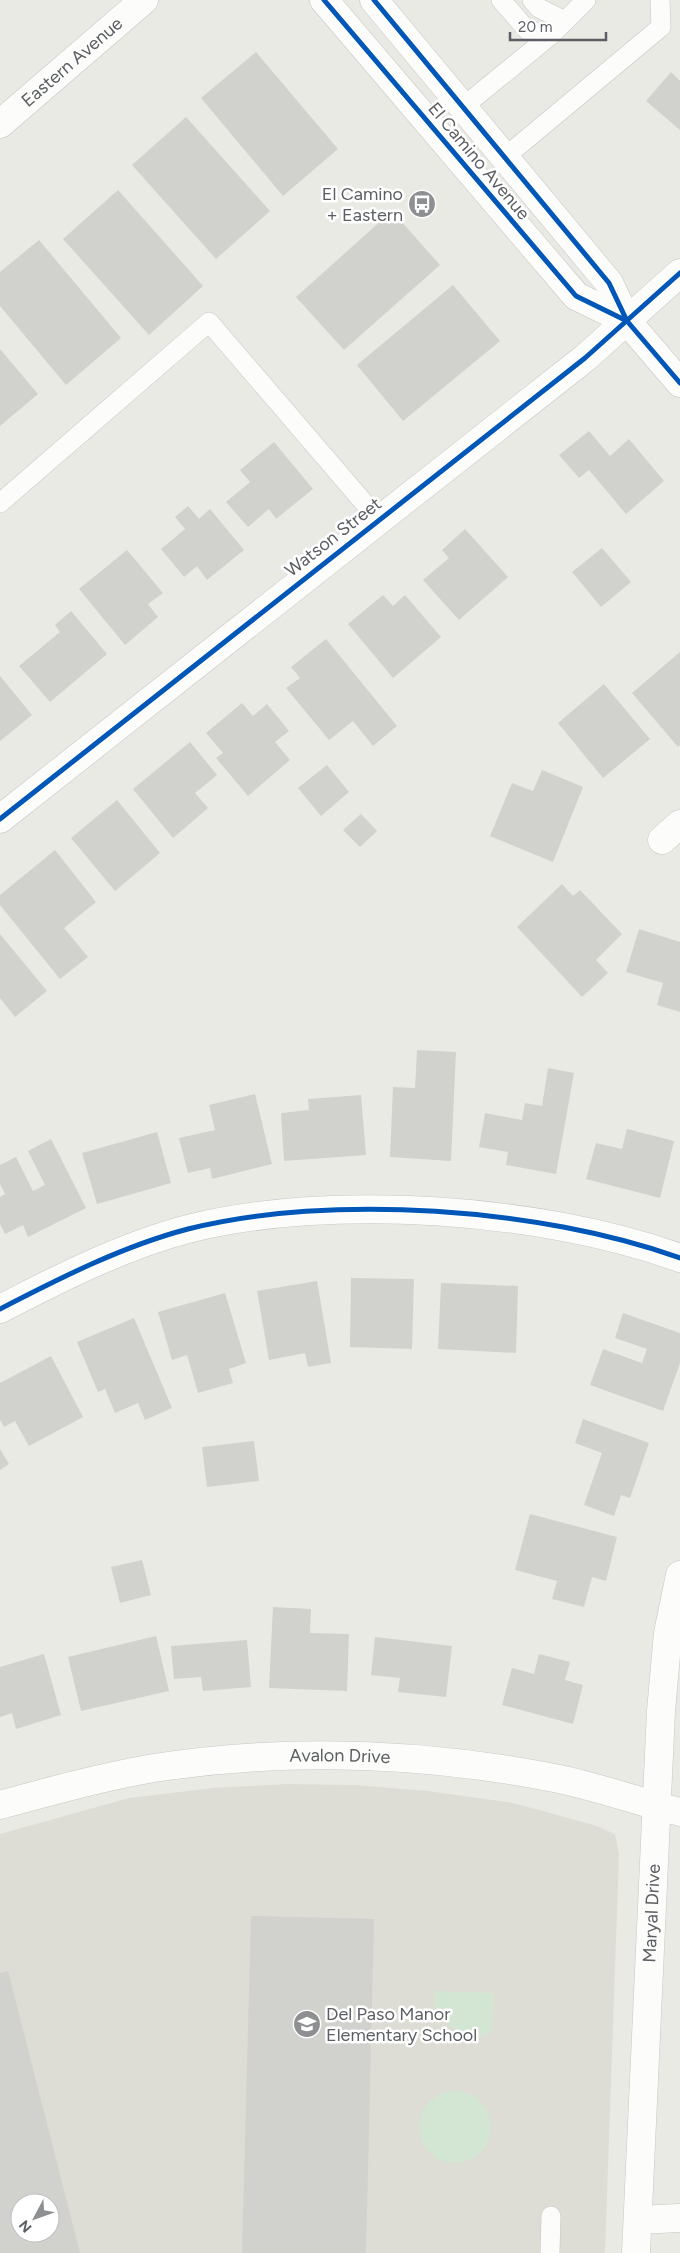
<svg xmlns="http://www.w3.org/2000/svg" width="680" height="2253" font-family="Figtree,sans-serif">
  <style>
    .education { fill: #dddcd5; fill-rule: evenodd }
    .green { fill: #d3e6d3 }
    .building { fill: #d1d1ce; fill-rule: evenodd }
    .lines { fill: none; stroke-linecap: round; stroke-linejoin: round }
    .service-casing { stroke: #c6c6c6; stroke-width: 20 }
    .minor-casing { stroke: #c6c6c6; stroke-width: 29 }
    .secondary-casing { stroke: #c5c6c6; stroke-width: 29 }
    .service { stroke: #fcfcfb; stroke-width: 19 }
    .minor { stroke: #fcfcfb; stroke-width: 28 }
    .secondary { stroke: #fcfcfb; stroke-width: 28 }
    .cycleway-casing { stroke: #fff; stroke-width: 8 }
    .cycleway { stroke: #0057b8; stroke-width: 5 }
    .labels { text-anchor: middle; stroke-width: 5; stroke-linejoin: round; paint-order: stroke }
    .street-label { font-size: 18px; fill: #5b5e62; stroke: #fff }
    .poi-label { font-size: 18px; fill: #5b5e62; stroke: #fff; text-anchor: end }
  </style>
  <rect width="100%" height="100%" fill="#eaeae5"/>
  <!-- education -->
  <path class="education" d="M287,1784L354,1785L428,1791L513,1803L594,1825L615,1834L619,1855L605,2253H0V1834L129,1798L213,1788ZM20,2203H50V2233H20Z"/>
  <!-- green -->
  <g class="green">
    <path d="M434,1991L494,1993L492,2031L478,2038L462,2035L435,2014Z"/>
    <circle cx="455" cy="2127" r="36"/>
  </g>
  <!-- building -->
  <g class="building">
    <path d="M256,52L338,149L283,196L201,98Z"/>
    <path d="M671,72L680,81V130L646,101Z"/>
    <path d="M186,117L270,211L216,259L132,165Z"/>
    <path d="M118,190L203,286L149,335L63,239Z"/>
    <path d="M392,211L440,265L344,350L296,297Z"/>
    <path d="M39,240L121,338L66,385L0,306V272Z"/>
    <path d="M453,285L500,341L403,421L357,365Z"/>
    <path d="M0,349L38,394L0,426Z"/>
    <path d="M589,431L610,456L629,439L664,481L626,514L589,470L579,478L559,455Z"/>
    <path d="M274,442L313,489L276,519L269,509L248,527L226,502L250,482L240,470Z"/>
    <path d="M188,506L199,519L210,509L244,550L207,580L197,566L184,577L161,549L185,529L175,517Z"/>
    <path d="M465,529L508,577L459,620L423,580L449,558L442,550Z"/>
    <path d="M602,548L631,582L601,607L572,572Z"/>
    <path d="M127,550L163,593L148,604L158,617L125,645L79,589Z"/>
    <path d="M383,595L393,606L405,595L441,637L393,678L348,624Z"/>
    <path d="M71,611L107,654L50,702L19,666L60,632L55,625Z"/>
    <path d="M326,639L397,726L373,746L353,721L329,740L286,688L300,678L291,667Z"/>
    <path d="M680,652V745L678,747L632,693Z"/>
    <path d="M0,676L32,715L0,741Z"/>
    <path d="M604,684L650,739L603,778L558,723Z"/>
    <path d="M242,703L253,716L267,704L289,731L275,742L290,760L248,796L216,758L223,753L206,733Z"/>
    <path d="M190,742L217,775L195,793L208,808L173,838L133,789Z"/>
    <path d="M327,765L349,792L321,816L298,788Z"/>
    <path d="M542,770L583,787L553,862L490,836L512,783L533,791Z"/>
    <path d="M117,800L160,853L115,891L71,838Z"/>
    <path d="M361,814L377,831L360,847L343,830Z"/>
    <path d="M55,850L96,902L64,928L88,957L60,979L0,905V895Z"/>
    <path d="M562,884L573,896L580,890L622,934L596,960L608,973L582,997L517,927Z"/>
    <path d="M639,929L680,942V1012L657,1005L663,983L626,972Z"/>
    <path d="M0,934L47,991L15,1017L0,998Z"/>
    <path d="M417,1050L456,1052L451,1161L390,1157L393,1087L415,1088Z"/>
    <path d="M548,1068L574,1073L556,1174L506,1165L508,1152L479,1147L485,1113L522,1120L525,1103L542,1106Z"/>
    <path d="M255,1094L272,1164L212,1179L210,1168L188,1173L179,1138L215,1130L209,1105Z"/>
    <path d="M361,1095L366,1155L284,1161L281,1113L309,1110L308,1099Z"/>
    <path d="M627,1129L674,1141L660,1198L586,1179L596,1143L622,1149Z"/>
    <path d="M157,1132L171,1183L97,1204L82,1153Z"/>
    <path d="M51,1139L86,1208L28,1237L23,1225L5,1234L0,1224V1197L5,1194L0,1184V1165L16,1157L33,1191L45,1185L28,1151Z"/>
    <path d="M351,1278L414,1279L412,1349L350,1347Z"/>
    <path d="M317,1281L331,1363L308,1367L305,1353L269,1360L257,1291Z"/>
    <path d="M441,1283L518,1286L516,1353L438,1349Z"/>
    <path d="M225,1293L246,1363L229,1369L233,1383L198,1393L187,1355L172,1360L158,1312Z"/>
    <path d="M623,1313L680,1333V1363L663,1411L590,1385L603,1349L642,1363L647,1349L615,1338Z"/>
    <path d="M134,1318L172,1408L145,1420L138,1403L115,1413L105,1389L98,1392L77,1342Z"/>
    <path d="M51,1356L83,1417L29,1446L15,1421L4,1427L0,1420V1383Z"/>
    <path d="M583,1419L649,1443L630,1498L621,1495L614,1516L584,1505L602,1453L575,1443Z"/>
    <path d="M254,1441L259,1481L207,1487L202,1447Z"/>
    <path d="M0,1449L9,1464L0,1470Z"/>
    <path d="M530,1514L617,1537L606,1581L592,1577L584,1607L552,1599L557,1581L515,1570Z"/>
    <path d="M142,1560L151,1595L120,1603L111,1567Z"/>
    <path d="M273,1607L311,1609L310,1633L349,1634L347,1691L269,1688Z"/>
    <path d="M156,1636L169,1691L81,1711L68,1657Z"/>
    <path d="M375,1637L452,1646L446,1697L398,1692L400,1678L371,1675Z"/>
    <path d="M247,1640L251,1687L203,1691L201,1677L174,1679L171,1646Z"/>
    <path d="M44,1654L61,1715L16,1729L12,1713L0,1717V1667Z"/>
    <path d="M539,1654L570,1662L565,1680L583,1685L573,1724L502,1705L512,1668L534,1674Z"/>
    <path d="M251,1916L374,1919L366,2253H242Z"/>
    <path d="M8,1971L80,2253H0V1973ZM20,2203H50V2233H20Z"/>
  </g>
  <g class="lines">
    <!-- service casing -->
    <g class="service-casing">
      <g id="service">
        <path d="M501,0L528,31L551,35"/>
        <path d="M532,0L539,8L565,21"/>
        <path d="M463,107L551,35L586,0"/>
        <path d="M505,157L661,27L660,0"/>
        <path d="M0,503L209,322L378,519"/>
        <path d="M550,2253L551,2216"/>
      </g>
    </g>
    <!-- minor casing -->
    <g class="minor-casing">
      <g id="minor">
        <path d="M0,819L585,358L680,273"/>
        <path d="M662,840L680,824"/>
        <path d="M0,1309C60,1278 123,1246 188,1229C331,1193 541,1208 680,1258"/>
        <path id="s1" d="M0,1805C51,1791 102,1777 154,1768C285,1748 418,1752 549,1777C593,1785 636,1801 680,1812"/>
        <path d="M638,2220L680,2218"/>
        <path id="s2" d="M636,2253L661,1711L668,1633L680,1575"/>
      </g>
    </g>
    <!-- secondary casing -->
    <g class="secondary-casing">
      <g id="secondary">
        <path d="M324,0L576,296L627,321"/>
        <path d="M374,0L609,283L627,321L680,383"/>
        <path id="s3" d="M0,124L144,0"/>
      </g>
    </g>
    <!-- service -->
    <use href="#service" class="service"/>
    <!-- minor -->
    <use href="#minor" class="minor"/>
    <!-- secondary -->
    <use href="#secondary" class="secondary"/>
    <!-- cycleway casing -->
    <g class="cycleway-casing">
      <g id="cycleway">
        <path d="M324,0L576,296L627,321"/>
        <path d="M374,0L609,283L627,321L680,383"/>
        <path d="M0,819L585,358L680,273"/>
        <path d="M0,1309C60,1278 123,1246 188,1229C331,1193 541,1208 680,1258"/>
      </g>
    </g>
    <!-- cycleway -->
    <use href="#cycleway" class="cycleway"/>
  </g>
  <!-- icons -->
  <defs>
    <g id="bus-disc" transform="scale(1.4375)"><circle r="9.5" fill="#8d8f90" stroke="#fff"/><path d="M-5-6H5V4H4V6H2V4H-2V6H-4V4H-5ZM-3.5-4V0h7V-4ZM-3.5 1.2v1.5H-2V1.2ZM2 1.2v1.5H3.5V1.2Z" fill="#fff"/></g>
    <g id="school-disc" transform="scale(1.4375)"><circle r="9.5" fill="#8d8f90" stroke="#fff"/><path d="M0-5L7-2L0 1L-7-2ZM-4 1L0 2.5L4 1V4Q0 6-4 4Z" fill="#fff"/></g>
  </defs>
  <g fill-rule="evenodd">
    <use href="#bus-disc" x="422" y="204"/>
    <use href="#school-disc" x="307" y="2024"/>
  </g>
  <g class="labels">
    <!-- street labels -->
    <g class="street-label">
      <text dy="6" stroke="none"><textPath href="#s3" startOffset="95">Eastern Avenue</textPath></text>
      <text transform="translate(479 161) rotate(50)" y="6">El Camino Avenue</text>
      <text transform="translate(333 537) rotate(-38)" y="6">Watson Street</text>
      <text dy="6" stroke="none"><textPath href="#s1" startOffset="345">Avalon Drive</textPath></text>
      <text dy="6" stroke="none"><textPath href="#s2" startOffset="340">Maryal Drive</textPath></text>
    </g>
    <!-- poi labels -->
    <g class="poi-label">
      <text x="403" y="200">El Camino<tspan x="403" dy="21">+ Eastern</tspan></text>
      <text x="326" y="2020" text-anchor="start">Del Paso Manor<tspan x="326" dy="21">Elementary School</tspan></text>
    </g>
  </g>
  <!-- north arrow -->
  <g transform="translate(35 2218) rotate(229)"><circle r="24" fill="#ffffff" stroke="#bdbfc0"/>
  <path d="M0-4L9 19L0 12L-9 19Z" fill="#8d8f90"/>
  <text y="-8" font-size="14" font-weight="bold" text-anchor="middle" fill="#5b5e62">N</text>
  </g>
  <!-- scale -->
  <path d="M510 32v8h96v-8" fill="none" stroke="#5b5e62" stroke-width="2.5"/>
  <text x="518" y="32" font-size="15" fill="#5b5e62" stroke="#ffffff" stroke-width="4" paint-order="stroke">20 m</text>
</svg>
